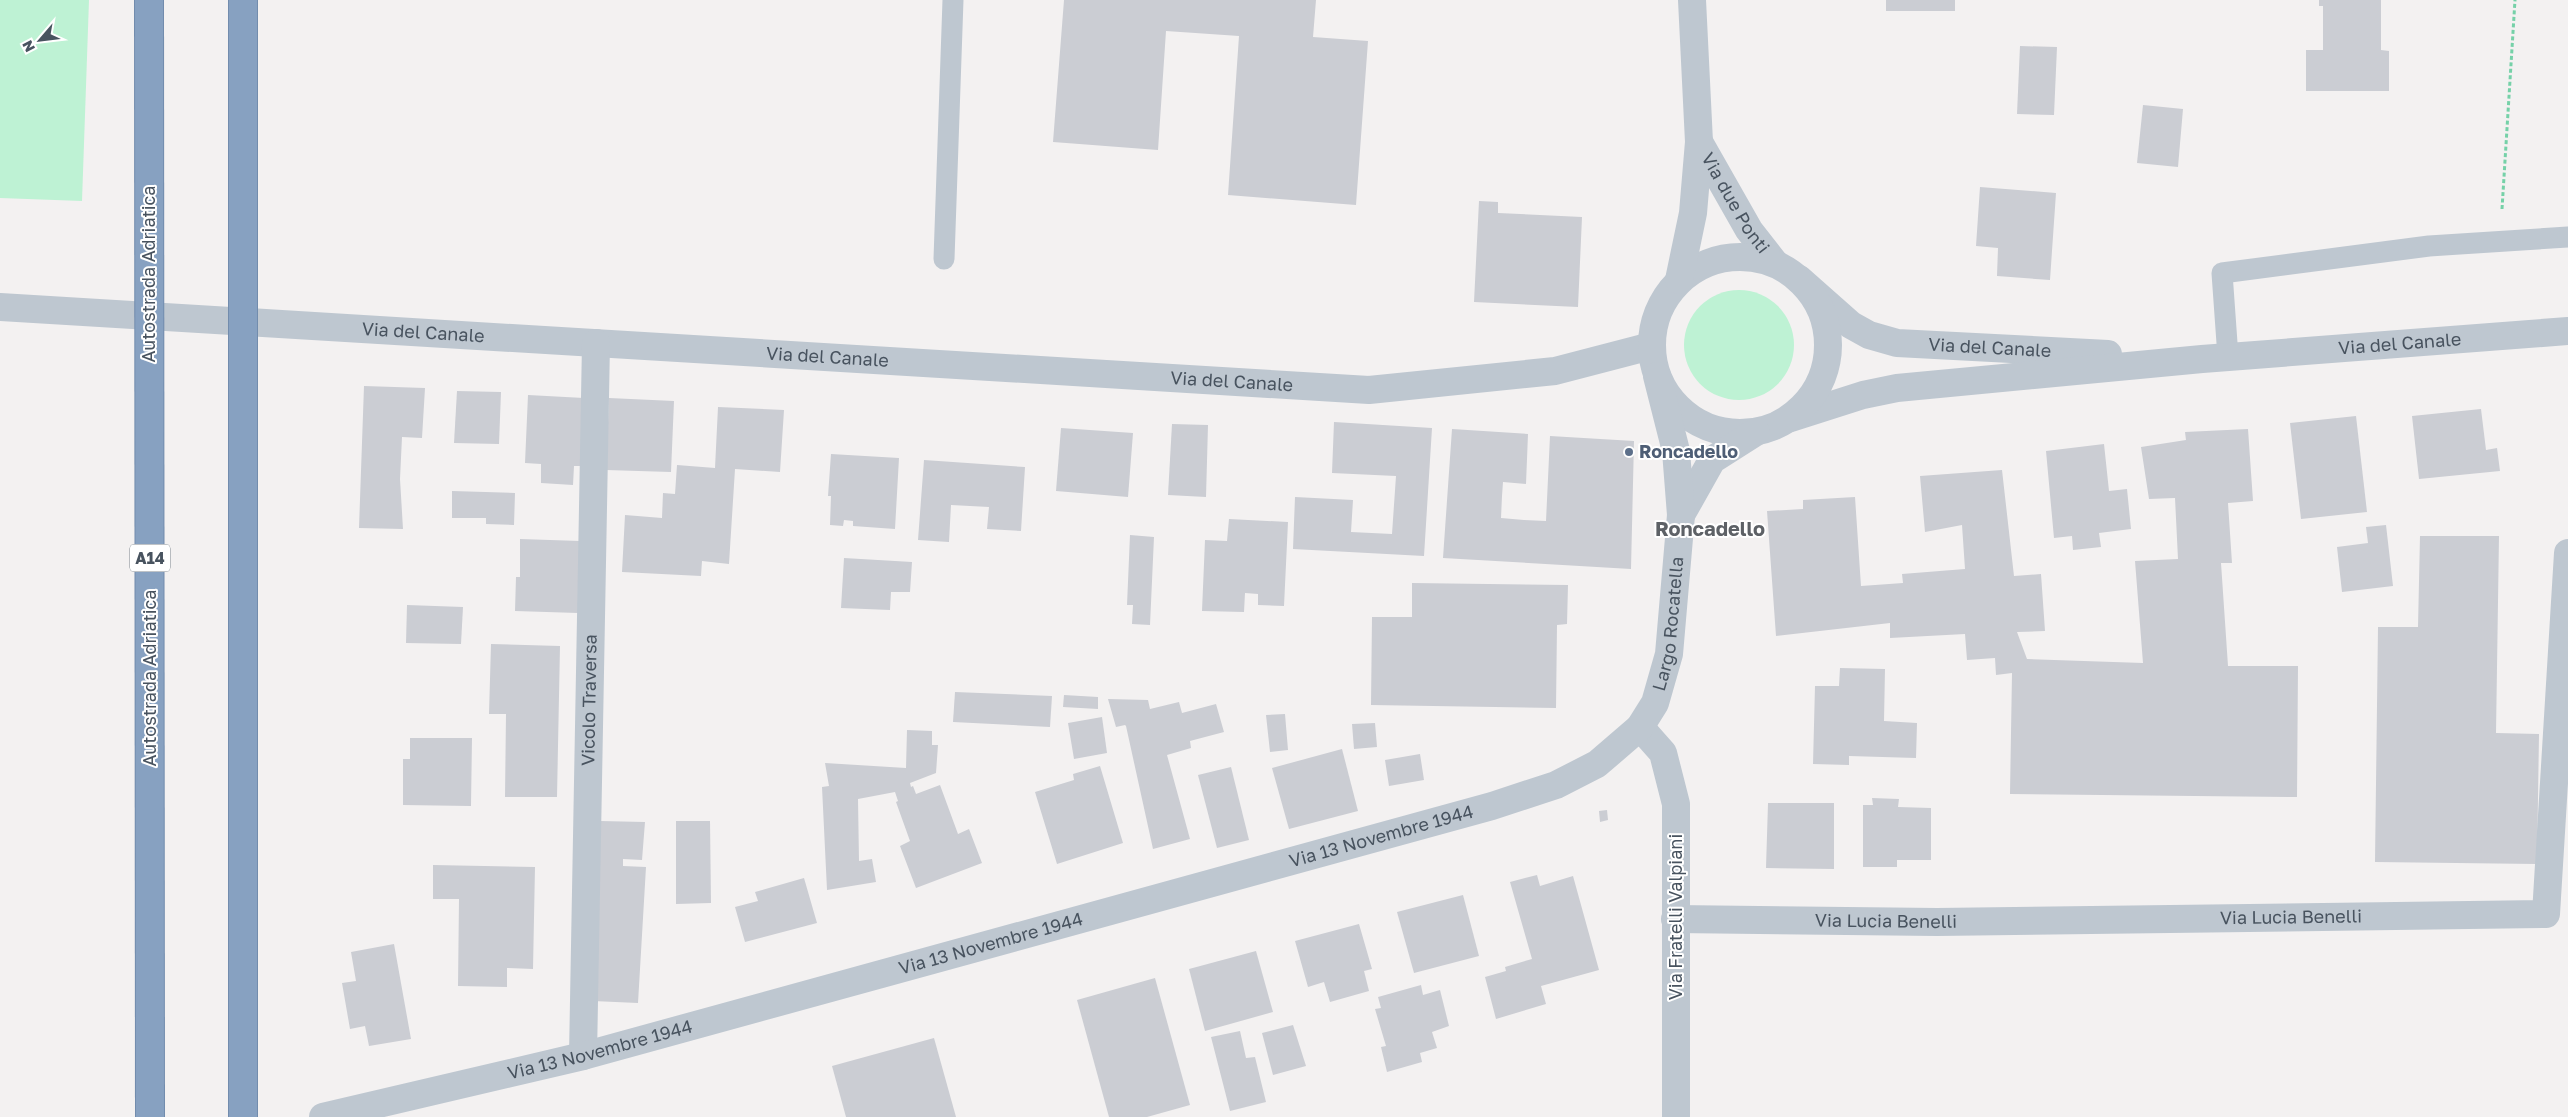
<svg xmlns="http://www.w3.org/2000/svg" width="2568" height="1117" font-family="'Golos Text',sans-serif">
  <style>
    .green { fill: #bef2d4 }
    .building { fill: #cbcdd3 }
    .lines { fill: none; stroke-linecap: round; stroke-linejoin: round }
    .path { stroke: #75d1a8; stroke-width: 3; stroke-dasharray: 4 2.5; stroke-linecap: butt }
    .service { stroke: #bec7d0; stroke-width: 21 }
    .minor { stroke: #bec7d0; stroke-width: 28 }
    .tertiary { stroke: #bec7d0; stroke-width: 28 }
    .motorway-bridge-casing { stroke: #728cad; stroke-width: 30; stroke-linecap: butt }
    .motorway-bridge { stroke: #87a1c1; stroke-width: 28 }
    .service-dot { fill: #5c6f8a; stroke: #fff; stroke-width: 2 }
    .labels { text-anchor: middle; stroke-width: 4; stroke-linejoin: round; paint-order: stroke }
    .shield { fill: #fff; stroke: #7f878f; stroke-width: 1 }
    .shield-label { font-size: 16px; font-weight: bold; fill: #48535f }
    .street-label { font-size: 18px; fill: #48535f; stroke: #fff }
    .service-label { font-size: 18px; font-weight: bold; fill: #4e5e75; stroke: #fff; text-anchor: start }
    .quarter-label { font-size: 20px; font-weight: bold; fill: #5d6166; stroke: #fff }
  </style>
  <rect width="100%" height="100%" fill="#f3f1f1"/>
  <!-- green -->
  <g class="green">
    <path d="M0,0H89L82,201L0,198Z"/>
    <circle cx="1739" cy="345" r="55"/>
  </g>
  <!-- building -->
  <g class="building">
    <path d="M1064,0H1316L1313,37L1368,41L1356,205L1228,195L1239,36L1166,31L1158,150L1053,142Z"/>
    <rect x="1886" y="0" width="69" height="11"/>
    <path d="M2319,0H2381V50L2389,51V91H2306V50H2323V6H2319Z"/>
    <path d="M2020,46L2057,47L2054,115L2017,114Z"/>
    <path d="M2143,105L2183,109L2178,167L2137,163Z"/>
    <path d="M1980,187L2056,193L2050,280L1997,276L1998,248L1976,246Z"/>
    <path d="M1479,201L1498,202V213L1582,217L1578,307L1474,302Z"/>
    <path d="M364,386L425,388L422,438L402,437L400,479L403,529L359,528Z"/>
    <path d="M457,391L501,392L499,444L454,443Z"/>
    <path d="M528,395L584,398L581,466H574L573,485L541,483V464L525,463Z"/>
    <path d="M609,398L674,401L671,472L606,470Z"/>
    <path d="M718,407L784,410L780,472L735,469L729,564L702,561L701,576L622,572L625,515L662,518L663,493L675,494L677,465L715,468Z"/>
    <path d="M2481,409L2486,450L2497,448L2500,471L2419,479L2412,416Z"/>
    <path d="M2356,416L2367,512L2301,519L2290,423Z"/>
    <path d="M1334,422L1432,428L1424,556L1293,549L1295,497L1353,500L1351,532L1392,534L1396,476L1332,473Z"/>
    <path d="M1172,424L1208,425L1206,497L1168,495Z"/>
    <path d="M1061,428L1133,433L1128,497L1056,491Z"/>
    <path d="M1452,429L1528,434L1526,484L1503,482L1502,496L1501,518L1524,520L1546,521L1550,436L1634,441L1631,569L1443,558Z"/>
    <path d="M2248,429L2253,501L2228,503L2232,563H2221L2228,666H2298L2297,797L2010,794L2012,673L1996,675L1995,658L1967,660L1965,634L1890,638V623L1776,636L1767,511L1803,509V500L1855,497L1861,586L1903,583L1902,574L1965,569L1962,525L1925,532L1920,476L2002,470L2014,576L2041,574L2045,631L2017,632L2027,659L2143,663L2135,561L2178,559L2175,498L2149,499L2141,447L2186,440L2185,432Z"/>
    <path d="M2104,444L2109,491L2127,489L2131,529L2099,533L2101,547L2073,550L2072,536L2054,538L2046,451Z"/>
    <path d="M831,454L899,458L895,529L853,526V521L844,520L843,526L830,525L831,496H828Z"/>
    <path d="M924,460L1025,467L1021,531L987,529L989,507L951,505L949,542L918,540Z"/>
    <path d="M452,491L515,493L514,525L486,524V518H452Z"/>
    <path d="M1229,519L1288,522L1284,606L1258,605V594L1245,593L1244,612L1202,611L1205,540L1227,541Z"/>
    <path d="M2386,525L2393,586L2342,592L2337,547L2368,543L2366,527Z"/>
    <path d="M1130,535L1154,537L1150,625L1132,624L1133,605H1127Z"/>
    <path d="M2420,536H2499L2496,733L2539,734L2537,864L2375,862L2378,627H2418Z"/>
    <path d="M520,539L580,541L578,613L515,611L516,577H520Z"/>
    <path d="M844,558L912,562L910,592H891L890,610L841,608Z"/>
    <path d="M1412,583L1568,585L1567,624L1557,625L1556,708L1371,705L1372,617H1412Z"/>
    <path d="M407,605L463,607L461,644L406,643Z"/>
    <path d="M491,644L560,646L557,797H505L506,714H489Z"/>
    <path d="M1840,668L1885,669L1884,721L1917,723L1916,758L1849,756V765L1813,764L1815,686H1839Z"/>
    <path d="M955,692L1052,696L1050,727L953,722Z"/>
    <path d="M1064,695L1098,697V709L1063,707Z"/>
    <path d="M1108,699L1148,700L1150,709L1179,702L1182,713L1216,704L1224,732L1190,741L1191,748L1167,755L1190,839L1153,849L1126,726L1125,725L1116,727Z"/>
    <path d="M1285,714L1288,750L1270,752L1266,715Z"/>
    <path d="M1102,717L1107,753L1074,759L1068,723Z"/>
    <path d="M1375,723L1377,747L1354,749L1352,724Z"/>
    <path d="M907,730L932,731V745H938L936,773L910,783L911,787L913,786L916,794L940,785L958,834L969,829L982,863L916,888L900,846L910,841L896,802L898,801L895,792L858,799L859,861L872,859L876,882L827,890L822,787L829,786L825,763L906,768Z"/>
    <path d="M410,738H472L471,806L403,805V759H410Z"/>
    <path d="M1342,749L1358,811L1289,829L1272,768Z"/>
    <path d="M1420,754L1424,780L1389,786L1385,760Z"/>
    <path d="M1100,766L1123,843L1057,864L1035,792L1074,780L1073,774Z"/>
    <path d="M1231,767L1249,840L1217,848L1198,775Z"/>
    <path d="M1872,798L1899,799L1898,807L1931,808V860H1897V867H1863V805H1873Z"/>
    <path d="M1768,803H1834V869L1766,868Z"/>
    <path d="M1607,810L1608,820L1600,822L1599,811Z"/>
    <path d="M600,821L645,822L642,860L623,859V866L646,867L638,1003L593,1001Z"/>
    <path d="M676,821H710L711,903L676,904Z"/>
    <path d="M433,865L535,867L533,969L507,968V987L458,986L459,899H433Z"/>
    <path d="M1537,875L1540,886L1573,876L1599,970L1541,986L1546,1004L1496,1019L1485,977L1506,971L1505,967L1532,959L1510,882Z"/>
    <path d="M804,878L817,923L745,942L735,907L758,901L755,892Z"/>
    <path d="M1463,895L1479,956L1414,973L1397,912Z"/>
    <path d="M1359,924L1372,969L1364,971L1369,991L1330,1002L1324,982L1308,987L1295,941Z"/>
    <path d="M394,944L411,1039L369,1046L365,1026L350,1029L342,983L356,981L351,952Z"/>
    <path d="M1256,951L1273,1012L1205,1031L1189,969Z"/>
    <path d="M1155,978L1190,1105L1147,1117H1109L1077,1000Z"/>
    <path d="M1421,985L1423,995L1440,990L1449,1026L1432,1032L1437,1048L1420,1053L1422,1062L1387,1072L1381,1047L1386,1046L1375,1009L1381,1008L1378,997Z"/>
    <path d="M1293,1025L1306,1066L1273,1075L1262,1033Z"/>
    <path d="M1240,1031L1246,1058L1255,1057L1266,1102L1230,1111L1211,1037Z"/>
    <path d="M934,1038L956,1117H846L832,1066Z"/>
  </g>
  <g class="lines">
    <!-- path -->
    <path class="path" d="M2502,209L2515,0"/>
    <!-- service -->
    <g class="service">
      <path d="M944,259L953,0"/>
      <path d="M2228,357L2222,273L2429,246L2568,237"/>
    </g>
    <!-- minor -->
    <g class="minor">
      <path id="s1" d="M1799,279L1851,325L1869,335L1897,343L2108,354"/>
      <path id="s2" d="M0,307L1369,390L1555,371L1651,346"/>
      <path id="s3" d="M1791,418L1863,395L1897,388L2202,359L2568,331"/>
      <path id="s4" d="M1675,919L1937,922L2546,914L2568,553"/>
      <path id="s5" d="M583,1056L596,343"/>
    </g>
    <!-- tertiary -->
    <g class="tertiary">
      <path id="s6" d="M1699,142L1749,230L1774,262"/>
      <circle cx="1740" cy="345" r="88"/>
      <path d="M1679,280L1693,213L1699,142L1692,0"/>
      <path d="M1681,515L1712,460L1756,432"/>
      <path d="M1640,727L1663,753L1676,804V1117"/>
      <path id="s7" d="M323,1117L583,1056L1492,806L1556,785L1597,764L1640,727L1655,703L1669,654L1681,515L1676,451L1657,376"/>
    </g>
    <!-- motorway-bridge casing -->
    <g class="motorway-bridge-casing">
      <g id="motorway-bridge">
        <path d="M149,0L150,1117"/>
        <path d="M243,0V1117"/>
      </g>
    </g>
    <!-- motorway-bridge -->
    <use href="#motorway-bridge" class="motorway-bridge"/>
  </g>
  <!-- markers -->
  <circle class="service-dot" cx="1629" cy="452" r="5"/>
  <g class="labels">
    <!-- shield labels -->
    <rect class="shield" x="130" y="544.5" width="40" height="27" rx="4"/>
    <g class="shield-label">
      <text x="150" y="564">A14</text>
    </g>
    <!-- street labels -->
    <g class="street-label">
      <text dy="6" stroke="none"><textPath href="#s6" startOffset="71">Via due Ponti</textPath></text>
      <text transform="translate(149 274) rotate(-90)" y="6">Autostrada Adriatica</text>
      <text dy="6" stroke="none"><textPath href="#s2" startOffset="424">Via del Canale</textPath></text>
      <text dy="6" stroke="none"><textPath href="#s3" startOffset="615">Via del Canale</textPath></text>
      <text dy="6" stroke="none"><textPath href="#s1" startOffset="212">Via del Canale</textPath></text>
      <text dy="6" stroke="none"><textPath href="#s2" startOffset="829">Via del Canale</textPath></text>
      <text dy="6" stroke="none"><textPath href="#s2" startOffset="1234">Via del Canale</textPath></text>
      <text dy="6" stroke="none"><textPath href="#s7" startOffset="1489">Largo Rocatella</textPath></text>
      <text transform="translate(150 678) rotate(-90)" y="6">Autostrada Adriatica</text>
      <text dy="6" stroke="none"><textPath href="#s5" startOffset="356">Vicolo Traversa</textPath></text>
      <text dy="6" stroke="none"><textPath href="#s7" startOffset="1095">Via 13 Novembre 1944</textPath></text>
      <text transform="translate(1676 917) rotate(-90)" y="6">Via Fratelli Valpiani</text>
      <text dy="6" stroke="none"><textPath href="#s4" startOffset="616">Via Lucia Benelli</textPath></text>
      <text dy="6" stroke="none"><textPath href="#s4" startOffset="211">Via Lucia Benelli</textPath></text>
      <text dy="6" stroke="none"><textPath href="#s7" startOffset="690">Via 13 Novembre 1944</textPath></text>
      <text dy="6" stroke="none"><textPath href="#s7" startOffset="285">Via 13 Novembre 1944</textPath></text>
    </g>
    <!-- service labels -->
    <g class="service-label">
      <text x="1639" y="458">Roncadello</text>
    </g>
    <!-- quarter labels -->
    <g class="quarter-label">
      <text x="1710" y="536">Roncadello</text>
    </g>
  </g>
  <!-- north arrow -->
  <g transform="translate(40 40) rotate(242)" stroke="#ffffff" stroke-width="4" paint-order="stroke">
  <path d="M0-4L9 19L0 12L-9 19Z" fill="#48535f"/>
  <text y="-8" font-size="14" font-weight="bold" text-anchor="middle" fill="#48535f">N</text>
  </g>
</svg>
